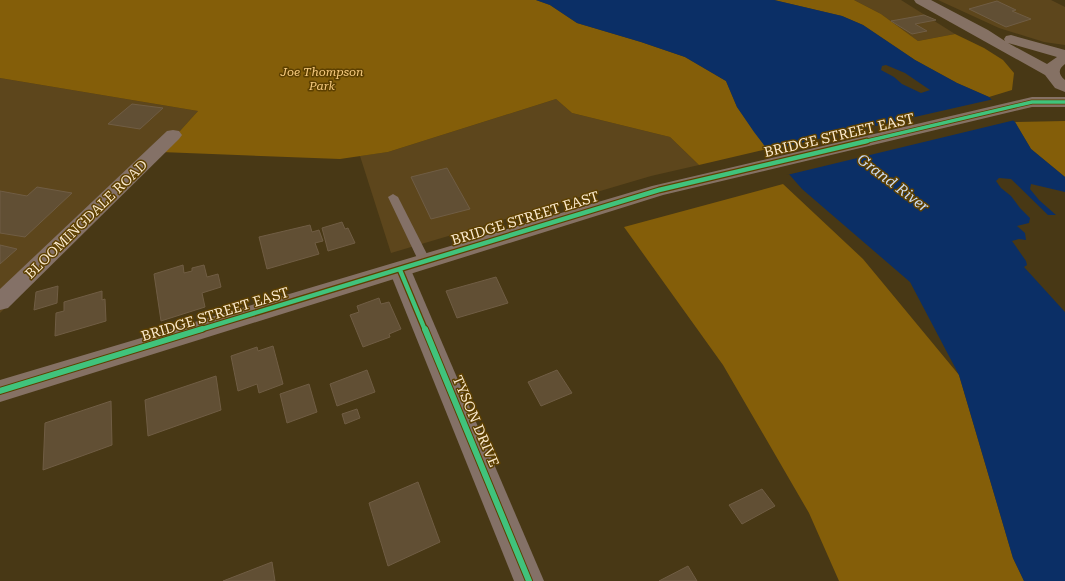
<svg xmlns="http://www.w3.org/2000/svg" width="1065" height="581" font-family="'Roboto Serif',serif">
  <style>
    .built { fill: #5d461c }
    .green { fill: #845e09 }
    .water { fill: #0b2f66; fill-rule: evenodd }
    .pier { fill: #483815 }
    .building { fill: #614f34; stroke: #705d44 }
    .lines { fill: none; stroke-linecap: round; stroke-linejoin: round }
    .lane { fill: #847167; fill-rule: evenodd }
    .street { fill: #847167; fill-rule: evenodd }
    .secondary { fill: #857164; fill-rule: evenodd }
    .cycleway-far2-casing { stroke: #5d4000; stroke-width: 5 }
    .cycleway-far1-casing { stroke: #5d4000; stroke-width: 7 }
    .cycleway-casing { stroke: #5d4000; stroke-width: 8 }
    .cycleway-far2 { stroke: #40c37c; stroke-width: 3.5 }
    .cycleway-far1 { stroke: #40c37c; stroke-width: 4.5 }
    .cycleway { stroke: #40c37c; stroke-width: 6 }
    .labels { text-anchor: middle; stroke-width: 3; stroke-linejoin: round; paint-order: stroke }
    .far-park-label { font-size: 12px; font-style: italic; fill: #f8cb7f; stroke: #5d4000 }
    .street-label { font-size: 14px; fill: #fcebcf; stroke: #5d4000 }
    .water-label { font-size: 15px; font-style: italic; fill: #ccdbf2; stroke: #5d4000 }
  </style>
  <rect width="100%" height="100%" fill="#483815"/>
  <!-- built -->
  <g class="built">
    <path d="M854,0H901L955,34L918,41L881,14Z"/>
    <path d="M938,0H1051L1065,7V45L1044,42L999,28Z"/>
    <path d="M0,78L198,111L161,152L0,313Z"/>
    <path d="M556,99L572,113L670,137L699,165L651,176L391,253L360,156L388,152Z"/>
  </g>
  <!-- green -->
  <g class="green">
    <path d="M0,0H536L550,5L577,23L641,42L685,57L726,81L737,107L767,149L699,165L670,137L572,113L556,99L388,152L340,159L161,152L198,111L0,78Z"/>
    <path d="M774,0H854L881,14L918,41L955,34L984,48L1003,60L1014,73L1012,90L989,97L957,83L915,60L863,25L842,16Z"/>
    <path d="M1065,121V177L1031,149L1015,122Z"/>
    <path d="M783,184L863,259L959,375L1013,558L1024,581H839L809,513L723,365L624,227Z"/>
  </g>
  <!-- water -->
  <path class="water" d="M536,0H774L842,16L863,25L915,60L957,83L989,97L1015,122L1031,149L1065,177V192L1031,184L1030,189L1039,200L1056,215H1048L1011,179L999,178L996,181L1001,188L1011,196L1020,208L1030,218L1029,223L1017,226L1025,233L1026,240L1019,239L1012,241L1026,261L1027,265L1024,267L1065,312V581H1024L1013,558L959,375L910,282L802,189L767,149L754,132L737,107L726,81L685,57L641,42L577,23L550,5ZM886,65L905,73L930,90L921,93L902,84L894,77L881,70L882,66Z"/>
  <!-- pier -->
  <path class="pier" d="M994,99L1015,120L787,175L765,151Z"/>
  <!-- building -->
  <g class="building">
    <path d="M997,1L1016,10L1012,11L1031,19L1006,27L969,9Z"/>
    <path d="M924,15L936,20L915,24L927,31L912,34L891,21Z"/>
    <path d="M132,104L163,108L140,129L108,124Z"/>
    <path d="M447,168L470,209L431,219L411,177Z"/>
    <path d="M37,187L72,193L25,237L0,233V191L27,196Z"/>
    <path d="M342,222L345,229L348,228L355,243L328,251L322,228Z"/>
    <path d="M310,225L312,232L319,230L323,241L315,243L319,254L267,269L259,237Z"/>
    <path d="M0,245L17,249L0,264Z"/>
    <path d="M183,265L184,273L192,271V268L204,265L207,277L218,274L221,287L202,293L205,307L161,321L154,274Z"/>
    <path d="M496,277L508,303L457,318L446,291Z"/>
    <path d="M58,286L57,303L34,310L36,292Z"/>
    <path d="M102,291V300L105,299L106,321L55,336L56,313L64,311V302Z"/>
    <path d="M379,298L381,304L389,302L401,329L389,334L390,337L363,347L350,315L359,312L357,306Z"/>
    <path d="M273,346L283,384L259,393L257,384L238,391L231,356L257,347L258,351Z"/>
    <path d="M367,370L375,392L337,406L330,384Z"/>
    <path d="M557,370L572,393L541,406L528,382Z"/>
    <path d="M216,376L221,410L148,436L145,400Z"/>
    <path d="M309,384L317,412L287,423L280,394Z"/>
    <path d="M111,401L112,445L43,470L45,423Z"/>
    <path d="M357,409L360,418L345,424L342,414Z"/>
    <path d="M418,482L440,542L388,566L369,503Z"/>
    <path d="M762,489L775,506L742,524L729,505Z"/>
    <path d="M272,562L275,581H223Z"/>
    <path d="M688,566L697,581H659Z"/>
  </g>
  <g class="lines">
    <!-- lane -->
    <path class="lane" d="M393,194L398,197L431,262L429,265L425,266L421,265L419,262L388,197Z"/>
    <!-- street -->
    <g class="street">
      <path d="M173,130L179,131L182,135L179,139L8,308L0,310V289L167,131Z"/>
      <path d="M400,262L408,265L411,270L544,581H514L389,270L392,265Z"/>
    </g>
    <!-- secondary -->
    <g class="secondary">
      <path d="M914,0H931L988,30L1005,41L1004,39L1006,36L1011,35L1065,50V64C1058,69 1058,74 1065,80V92L1055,88L1045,75L916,3ZM1008,43L1057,57L1047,64Z"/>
      <path d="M1032,97H1065V107H1032L663,195L0,402V380L652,186Z"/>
    </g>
    <!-- cycleway-far2 casing -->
    <g class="cycleway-far2-casing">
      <path id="cycleway-far2" d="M863,142L1032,102H1065"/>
    </g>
    <!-- cycleway-far1 casing -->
    <g class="cycleway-far1-casing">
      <g id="cycleway-far1">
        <path d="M400,270L425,330"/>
        <path d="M199,330L659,190L867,141"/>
      </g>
    </g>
    <!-- cycleway casing -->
    <g class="cycleway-casing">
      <g id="cycleway">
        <path d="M425,329L529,581"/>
        <path d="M0,391L202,329"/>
      </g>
    </g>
    <!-- cycleway-far2 -->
    <use href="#cycleway-far2" class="cycleway-far2"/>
    <!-- cycleway-far1 -->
    <use href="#cycleway-far1" class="cycleway-far1"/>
    <!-- cycleway -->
    <use href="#cycleway" class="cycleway"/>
  </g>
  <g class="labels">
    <!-- far-park labels -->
    <g class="far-park-label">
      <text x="322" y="76">Joe Thompson<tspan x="322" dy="14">Park</tspan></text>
    </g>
    <!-- street labels -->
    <g class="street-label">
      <text transform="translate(839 135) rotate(-13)" y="5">BRIDGE STREET EAST</text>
      <text transform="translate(525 218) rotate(-17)" y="5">BRIDGE STREET EAST</text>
      <text transform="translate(86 219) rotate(-44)" y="5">BLOOMINGDALE ROAD</text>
      <text transform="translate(215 314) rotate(-17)" y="5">BRIDGE STREET EAST</text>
      <text transform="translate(476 421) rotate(67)" y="5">TYSON DRIVE</text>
    </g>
    <!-- water labels -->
    <g class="water-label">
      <text transform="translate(893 183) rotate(37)" y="5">Grand River</text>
    </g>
  </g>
</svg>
